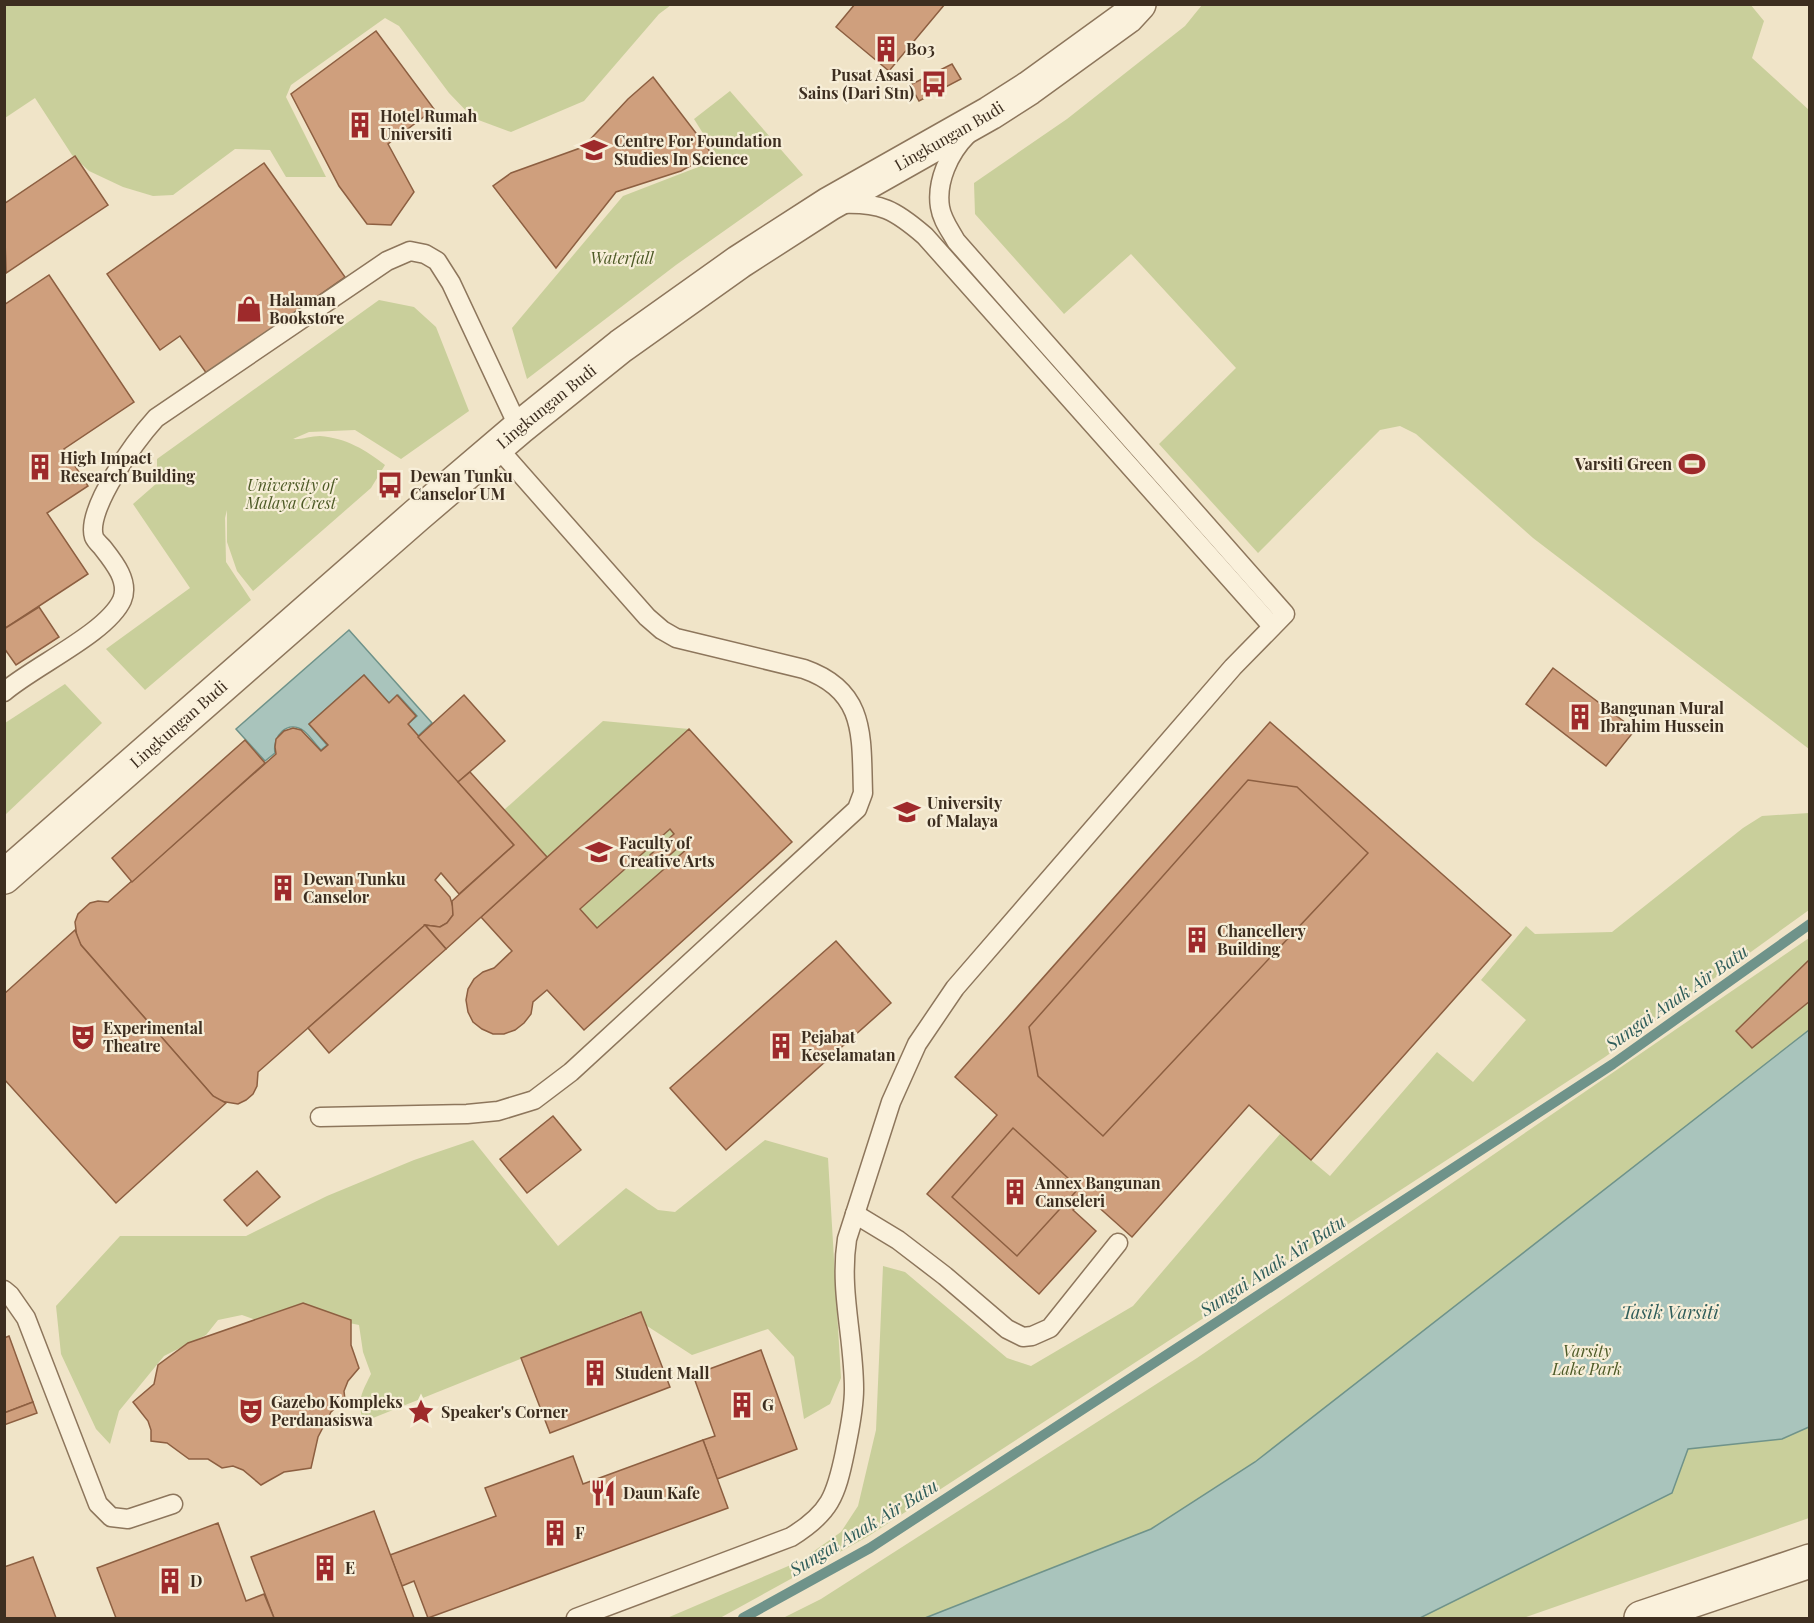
<svg xmlns="http://www.w3.org/2000/svg" width="1814" height="1623" font-family="'Playfair Display',serif">
  <style>
    .green { fill: #c9cf9b }
    .water { fill: #a9c4bc; stroke: #6f938a; stroke-width: 1.5 }
    .lines { fill: none; stroke-linecap: round; stroke-linejoin: round }
    .stream { stroke: #6f938a; stroke-width: 10 }
    .building { fill: #cf9f7d; stroke: #8d5f41; stroke-width: 1.5; fill-rule: evenodd }
    .service-casing { stroke: #8d765c; stroke-width: 21 }
    .tertiary-casing { stroke: #8d765c; stroke-width: 36 }
    .service { stroke: #faf1dc; stroke-width: 18 }
    .tertiary { stroke: #faf1dc; stroke-width: 33 }
    .labels { text-anchor: middle; stroke-width: 4.5; stroke-linejoin: round; paint-order: stroke }
    .poi-label { font-size: 16px; font-weight: bold; fill: #3d2e20; stroke: #f7eed8; text-anchor: start }
    .street-label { font-size: 16px; fill: #3d2e20; stroke: #f7eed8 }
    .park-label { font-size: 16px; font-style: italic; fill: #4d5a26; stroke: #f7eed8 }
    .water-label { font-size: 18px; font-style: italic; fill: #2f5d5a; stroke: #f7eed8 }
  </style>
  <rect width="100%" height="100%" fill="#f0e4c8"/>
  <!-- green -->
  <g class="green">
    <path d="M5,5H671L659,14L584,101L511,132L473,118L449,93L399,26L385,18L291,85L286,97L326,177H286L270,150L235,149L173,195L153,196L123,187L89,171L72,155L35,98L5,118Z"/>
    <path d="M1202,5L1750,4L1764,21L1752,58L1809,110V749L1533,538L1416,434L1400,426L1380,430L1258,553L1159,444L1236,368L1131,254L1064,314L975,214L974,183L1067,119L1185,26Z"/>
    <path d="M730,91L803,175L676,265L527,379L512,328L623,196L719,159L694,119Z"/>
    <path d="M379,300L414,307L436,327L469,411L401,459L355,430L309,432L293,439C300,440 311,436 320,436C346,438 366,450 385,465L371,488L253,591L237,571L227,542V510L225,518L226,562L251,600L145,690L106,649L190,588L133,504L157,483V459Z"/>
    <path d="M65,684L102,723L5,815V723Z"/>
    <path d="M603,721L689,729L547,857L504,810Z"/>
    <path d="M1809,813V910L1605,1057L867,1537L720,1618H667L800,1561L841,1532L858,1506L876,1430L883,1266L905,1272L1007,1358L1031,1366L1133,1306L1280,1134L1330,1176L1437,1052L1473,1082L1526,1020L1481,980L1526,926L1535,934L1612,932L1743,828L1762,816Z"/>
    <path d="M670,829L674,834L650,855L649,861L652,864H660L683,843L688,848L597,928L581,909Z"/>
    <path d="M1809,938V1518L1523,1618H783L821,1599L1197,1358Z"/>
    <path d="M473,1140L558,1246L626,1188L658,1210L675,1212L765,1140L828,1158L841,1378L830,1404L804,1419L794,1357L768,1329L692,1355L630,1315L363,1422C357,1400 361,1394 371,1374L363,1352L359,1325L330,1319L256,1320L242,1315L218,1320L206,1335L164,1356L119,1411L110,1444L96,1429L61,1354L56,1306L120,1236H246L327,1196L414,1160Z"/>
  </g>
  <!-- water -->
  <g class="water">
    <path d="M349,630L432,723L418,736L408,724L417,716L398,695L389,703L364,675L309,724L327,745L321,750C315,744 310,736 304,731C288,719 272,736 275,753L265,761L236,729Z"/>
    <path d="M1809,1030V1427L1782,1439L1688,1449L1672,1493L1420,1618H925L1151,1529L1255,1462Z"/>
  </g>
  <g class="lines">
    <!-- stream -->
    <path class="stream" d="M743,1618L870,1548L1613,1064L1810,924"/>
  </g>
  <!-- building -->
  <g class="building">
    <path d="M855,4H945L889,71L836,27Z"/>
    <path d="M376,31L434,109L388,144L414,192L391,225L367,224L339,186L291,94Z"/>
    <path d="M952,64L961,79L919,101L910,85Z"/>
    <path d="M653,77L712,154L681,171L616,192L556,268L493,186L511,173L583,147L628,99Z"/>
    <path d="M75,156L108,205L6,273L4,204Z"/>
    <path d="M264,163L345,277L207,374L180,336L160,350L107,274Z"/>
    <path d="M49,275L134,402L64,449L88,486L47,513L88,574L4,629V305Z"/>
    <path d="M39,607L59,637L16,665L4,648V629Z"/>
    <path d="M1553,668L1635,730L1606,766L1526,704Z"/>
    <path d="M364,675L389,703L397,695L416,716L408,724L514,845L459,894L441,873L435,880L450,897L453,907V915L447,923L440,927L425,925L308,1028L258,1072L257,1086L253,1094L246,1100L238,1104L220,1101L213,1096L81,945L77,938L75,922L78,914L90,903L98,901L108,902L276,754L275,747L276,739L284,731L293,728L301,730L321,751L328,745L309,724Z"/>
    <path d="M464,695L505,741L458,782L418,737Z"/>
    <path d="M1270,722L1511,935L1311,1160L1249,1105L1132,1237L1086,1196L1073,1210L1096,1231L1039,1294L927,1194L997,1115L955,1077Z"/>
    <path d="M689,729L792,842L584,1030L547,990L533,1002L531,1014L524,1023L515,1030L504,1034H493L482,1029L473,1022L468,1012L466,1000L468,989L474,979L483,972L494,968L512,951L481,917ZM670,829L674,834L650,855L649,861L652,864H660L683,843L688,848L597,928L580,909Z"/>
    <path d="M245,740L265,763L132,882L112,858Z"/>
    <path d="M470,772L547,857L446,949L425,925L440,927L447,923L453,915L452,901L514,845L458,782Z"/>
    <path d="M1248,780L1297,787L1368,853L1103,1136L1038,1076L1029,1027Z"/>
    <path d="M425,925L446,949L329,1053L308,1028Z"/>
    <path d="M75,930L81,945L213,1096L226,1103L116,1203L4,1079V994Z"/>
    <path d="M836,941L891,1003L726,1150L670,1088Z"/>
    <path d="M1810,959V1001L1752,1048L1736,1031Z"/>
    <path d="M553,1116L581,1150L527,1193L500,1159Z"/>
    <path d="M1013,1128L1079,1188L1017,1256L952,1197Z"/>
    <path d="M257,1171L280,1197L247,1226L224,1200Z"/>
    <path d="M303,1303L351,1320V1345L359,1368L348,1381L344,1391L345,1400L331,1412L318,1437L311,1468L284,1472L261,1485L243,1470L233,1466L222,1468L208,1459H189L167,1443L151,1441V1430L148,1421L133,1402L154,1384L158,1365L188,1343Z"/>
    <path d="M641,1312L670,1387L550,1433L521,1358Z"/>
    <path d="M9,1336L33,1402L4,1413V1338Z"/>
    <path d="M761,1350L797,1449L717,1479L703,1440L715,1436L693,1375Z"/>
    <path d="M33,1402L37,1413L4,1425V1413Z"/>
    <path d="M703,1440L728,1508L428,1618L414,1581L402,1586L390,1555L496,1516L485,1488L573,1456L583,1484Z"/>
    <path d="M374,1511L414,1618H274L251,1557Z"/>
    <path d="M218,1523L246,1601L264,1594L274,1618H116L97,1568Z"/>
    <path d="M33,1557L56,1618H4V1567Z"/>
  </g>
  <g class="lines">
    <!-- service casing -->
    <g class="service-casing">
      <g id="service">
        <path d="M840,204C881,202 895,210 925,236L1272,626"/>
        <path d="M4,692C34,666 107,633 122,600C130,581 113,561 102,547C100,545 95,540 94,537C85,509 137,439 156,418L387,261L410,251L425,254L437,261L451,283L519,428"/>
        <path d="M320,1117L467,1114L498,1111L534,1100L571,1072L857,809L863,793C861,737 867,691 804,669L676,638L662,630L647,617L497,447"/>
        <path d="M855,1214L898,1240L945,1276L1007,1329L1023,1337L1032,1336L1050,1328L1118,1243"/>
        <path d="M4,1290L10,1295L26,1318L98,1504L111,1517L128,1519L173,1504"/>
        <path d="M576,1618L791,1537C830,1513 836,1496 845,1452C849,1431 854,1411 854,1389C854,1338 839,1290 847,1239L891,1102L917,1044L955,988L1233,667L1285,614L956,241C950,230 942,220 940,207C936,182 949,153 967,135"/>
      </g>
    </g>
    <!-- tertiary casing -->
    <g class="tertiary-casing">
      <g id="tertiary">
        <path id="s1" d="M4,877L417,515L519,428L621,346L739,262L829,204L990,113L1029,88L1127,17L1139,4"/>
        <path d="M1641,1618L1810,1561"/>
      </g>
    </g>
    <!-- service -->
    <use href="#service" class="service"/>
    <!-- tertiary -->
    <use href="#tertiary" class="tertiary"/>
  </g>
  <!-- icons -->
  <defs>
    <g id="building-bare" transform="scale(2.07)"><path d="M-4-6H4V6H1V3H-1V6H-4ZM-2.5-4.3h1.7v1.8h-1.7ZM.8-4.3h1.7v1.8H.8ZM-2.5-1h1.7V.8h-1.7ZM.8-1h1.7V.8H.8Z" fill="#9e2a2b" stroke="#f7eed8" stroke-width="2.5" paint-order="stroke"/></g>
    <g id="bus-bare" transform="scale(2.07)"><path d="M-5-6H5V4H4V6H2V4H-2V6H-4V4H-5ZM-3.5-4V0h7V-4ZM-3.5 1.2v1.5H-2V1.2ZM2 1.2v1.5H3.5V1.2Z" fill="#9e2a2b" stroke="#f7eed8" stroke-width="2.5" paint-order="stroke"/></g>
    <g id="university-bare" transform="scale(2.07)"><path d="M0-5L7-2L0 1L-7-2ZM-4 1L0 2.5L4 1V4Q0 6-4 4Z" fill="#9e2a2b" stroke="#f7eed8" stroke-width="2.5" paint-order="stroke"/></g>
    <g id="shop-bare" transform="scale(2.07)"><path d="M-5-2.5h2.3a2.7 3.5 0 0 1 5.4 0H5L5.5 6h-11ZM-1.5-2.5h3a1.5 2.3 0 0 0-3 0Z" fill="#9e2a2b" stroke="#f7eed8" stroke-width="2.5" paint-order="stroke"/></g>
    <g id="stadium-bare" transform="scale(2.07)"><path d="M0-5a6.5 5 0 1 0 0 10a6.5 5 0 1 0 0-10ZM-3.5-1.8h7v3.6h-7Z" fill="#9e2a2b" stroke="#f7eed8" stroke-width="2.5" paint-order="stroke"/></g>
    <g id="theatre-bare" transform="scale(2.07)"><path d="M-5-5.5Q0-4 5-5.5V0Q5 5 0 6Q-5 5-5 0ZM-3.3-2.5H-1v1.5H-3.3ZM1-2.5H3.3v1.5H1ZM-2.8 1Q0 5.5 2.8 1Z" fill="#9e2a2b" stroke="#f7eed8" stroke-width="2.5" paint-order="stroke"/></g>
    <g id="sight-bare" transform="scale(2.07)"><path d="M0-6L1.8-2.2L6-1.7L2.9 1.2L3.7 5.4L0 3.3L-3.7 5.4L-2.9 1.2L-6-1.7L-1.8-2.2Z" fill="#9e2a2b" stroke="#f7eed8" stroke-width="2.5" paint-order="stroke"/></g>
    <g id="restaurant-bare" transform="scale(2.07)"><path d="M-5-6h1v4h1v-4h1v4h1v-4h1v5L-1.5 .5V6h-2V.5L-5-1ZM5-6V6H3V1.5H1.5Q1.5-4 5-6Z" fill="#9e2a2b" stroke="#f7eed8" stroke-width="2.5" paint-order="stroke"/></g>
  </defs>
  <g fill-rule="evenodd">
    <use href="#building-bare" x="886" y="49"/>
    <use href="#bus-bare" x="934" y="84"/>
    <use href="#building-bare" x="360" y="125"/>
    <use href="#university-bare" x="594" y="150"/>
    <use href="#shop-bare" x="249" y="309"/>
    <use href="#stadium-bare" x="1692" y="464"/>
    <use href="#building-bare" x="40" y="467"/>
    <use href="#bus-bare" x="390" y="485"/>
    <use href="#building-bare" x="1580" y="717"/>
    <use href="#university-bare" x="907" y="812"/>
    <use href="#university-bare" x="599" y="852"/>
    <use href="#building-bare" x="283" y="888"/>
    <use href="#building-bare" x="1197" y="940"/>
    <use href="#theatre-bare" x="83" y="1037"/>
    <use href="#building-bare" x="781" y="1046"/>
    <use href="#building-bare" x="1015" y="1192"/>
    <use href="#building-bare" x="595" y="1373"/>
    <use href="#building-bare" x="742" y="1405"/>
    <use href="#theatre-bare" x="251" y="1411"/>
    <use href="#sight-bare" x="421" y="1412"/>
    <use href="#restaurant-bare" x="603" y="1493"/>
    <use href="#building-bare" x="555" y="1533"/>
    <use href="#building-bare" x="325" y="1568"/>
    <use href="#building-bare" x="170" y="1581"/>
  </g>
  <g class="labels">
    <!-- poi labels -->
    <g class="poi-label">
      <text x="906" y="55">B03</text>
      <text x="914" y="81" text-anchor="end">Pusat Asasi<tspan x="914" dy="18">Sains (Dari Stn)</tspan></text>
      <text x="380" y="122">Hotel Rumah<tspan x="380" dy="18">Universiti</tspan></text>
      <text x="614" y="147">Centre For Foundation<tspan x="614" dy="18">Studies In Science</tspan></text>
      <text x="269" y="306">Halaman<tspan x="269" dy="18">Bookstore</tspan></text>
      <text x="60" y="464">High Impact<tspan x="60" dy="18">Research Building</tspan></text>
      <text x="1672" y="470" text-anchor="end">Varsiti Green</text>
      <text x="410" y="482">Dewan Tunku<tspan x="410" dy="18">Canselor UM</tspan></text>
      <text x="1600" y="714">Bangunan Mural<tspan x="1600" dy="18">Ibrahim Hussein</tspan></text>
      <text x="927" y="809">University<tspan x="927" dy="18">of Malaya</tspan></text>
      <text x="619" y="849">Faculty of<tspan x="619" dy="18">Creative Arts</tspan></text>
      <text x="303" y="885">Dewan Tunku<tspan x="303" dy="18">Canselor</tspan></text>
      <text x="1217" y="937">Chancellery<tspan x="1217" dy="18">Building</tspan></text>
      <text x="103" y="1034">Experimental<tspan x="103" dy="18">Theatre</tspan></text>
      <text x="801" y="1043">Pejabat<tspan x="801" dy="18">Keselamatan</tspan></text>
      <text x="1035" y="1189">Annex Bangunan<tspan x="1035" dy="18">Canseleri</tspan></text>
      <text x="615" y="1379">Student Mall</text>
      <text x="271" y="1408">Gazebo Kompleks<tspan x="271" dy="18">Perdanasiswa</tspan></text>
      <text x="762" y="1411">G</text>
      <text x="441" y="1418">Speaker's Corner</text>
      <text x="623" y="1499">Daun Kafe</text>
      <text x="575" y="1539">F</text>
      <text x="345" y="1574">E</text>
      <text x="190" y="1587">D</text>
    </g>
    <!-- street labels -->
    <g class="street-label">
      <text dy="6" stroke="none"><textPath href="#s1" startOffset="1204">Lingkungan Budi</textPath></text>
      <text dy="6" stroke="none"><textPath href="#s1" startOffset="718">Lingkungan Budi</textPath></text>
      <text dy="6" stroke="none"><textPath href="#s1" startOffset="232">Lingkungan Budi</textPath></text>
    </g>
    <!-- park labels -->
    <g class="park-label">
      <text x="622" y="264">Waterfall</text>
      <text x="291" y="491">University of<tspan x="291" dy="18">Malaya Crest</tspan></text>
      <text x="1587" y="1357">Varsity<tspan x="1587" dy="18">Lake Park</tspan></text>
    </g>
    <!-- water labels -->
    <g class="water-label">
      <text transform="translate(1677 998) rotate(-35)" y="6">Sungai Anak Air Batu</text>
      <text transform="translate(1273 1266) rotate(-33)" y="6">Sungai Anak Air Batu</text>
      <text x="1670" y="1319">Tasik Varsiti</text>
      <text transform="translate(864 1528) rotate(-31)" y="6">Sungai Anak Air Batu</text>
    </g>
  </g>
  <!-- border -->
  <rect width="1814" height="1623" fill="none" stroke="#3d2e20" stroke-width="12"/>
</svg>
